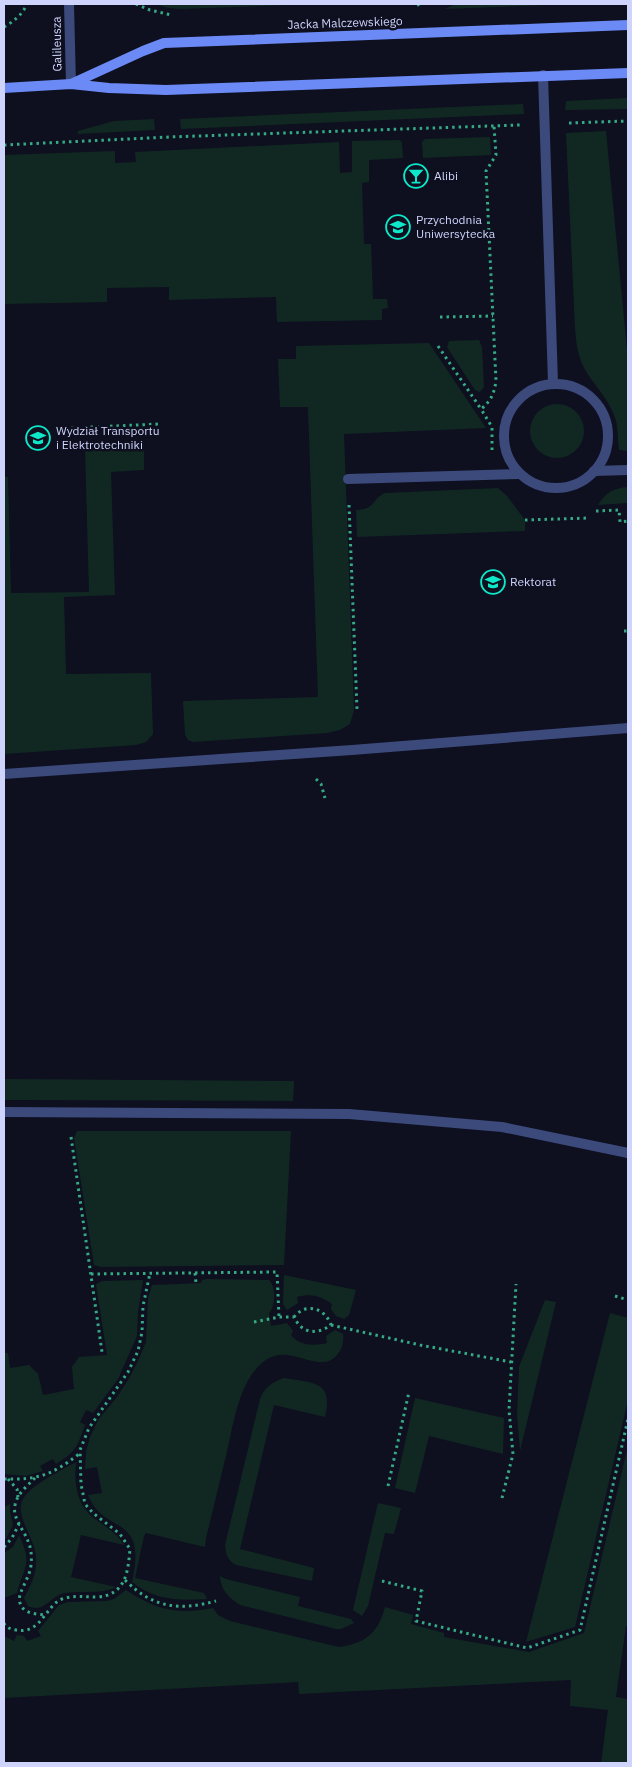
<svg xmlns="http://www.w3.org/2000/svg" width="632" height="1767" font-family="'IBM Plex Sans',sans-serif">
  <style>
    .green { fill: #112822 }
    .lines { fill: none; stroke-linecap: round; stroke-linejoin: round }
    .path { stroke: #35aa85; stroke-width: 3; stroke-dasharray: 2.5 4; stroke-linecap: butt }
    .lane { stroke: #3b497b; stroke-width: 10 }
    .street { stroke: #3b497b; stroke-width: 10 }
    .secondary { stroke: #6b8af6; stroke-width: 10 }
    .labels { text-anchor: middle; stroke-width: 5; stroke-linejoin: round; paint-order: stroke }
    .street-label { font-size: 12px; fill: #ced4fc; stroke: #0e0f1f }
    .poi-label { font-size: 12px; fill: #ced4fc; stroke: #0e0f1f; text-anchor: start }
  </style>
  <rect width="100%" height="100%" fill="#0e0f1f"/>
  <!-- green -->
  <g class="green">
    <path d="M156,4H314L181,9L168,8Z"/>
    <path d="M456,4H569L445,9Z"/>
    <path d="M628,98V109L565,110L566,101Z"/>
    <path d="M523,104L524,114L181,129L180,119Z"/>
    <path d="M154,119L155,130L78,134V131L114,121Z"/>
    <path d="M606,131L628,360V451L619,450C617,438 619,426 614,415C608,399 596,387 587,373C578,359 576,343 575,328L566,133Z"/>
    <path d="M490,137L491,155L423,158L422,142L425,139Z"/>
    <path d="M400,140L402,143L403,158L369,160V182L362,183L364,244H371L373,299H387L388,308L382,309V320L277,322L276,297L169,300V287L107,288V302L4,304V155L115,151V163L136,162L135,152L339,142L340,173L352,172V141Z"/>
    <path d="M479,340L482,347L484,387L480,392L475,390L447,347L449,341Z"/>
    <path d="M429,343L486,428L344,434L354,710L350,724L340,730L327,733L193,742L188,740L185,734L183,701L318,697L308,407H280L278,359H296V346Z"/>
    <circle cx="557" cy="431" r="27"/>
    <path d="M144,446V470L111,472L115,595L64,597L66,674L151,673L153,734L146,742L136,745L4,754V477H8L11,593L89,592L85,448Z"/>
    <path d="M628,487V503L598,505C606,492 614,488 628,487Z"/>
    <path d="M498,488L507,496L525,520V531L357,537L356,510C377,509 370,500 385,493Z"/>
    <path d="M4,1079L294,1081L293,1101L4,1100Z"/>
    <path d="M77,1131H291L284,1265L101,1267L94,1265L74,1138Z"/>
    <path d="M284,1275L356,1290L349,1315L344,1319L336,1316L331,1309L332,1304C321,1296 310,1293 297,1297L298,1303L287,1310L283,1304Z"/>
    <path d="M207,1279L269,1280C276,1287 276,1305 269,1313L271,1326L287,1323L293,1331L291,1335C299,1346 315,1346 327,1343L326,1336L335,1330L343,1334C345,1346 337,1362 323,1362C302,1363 283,1344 261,1364C238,1384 233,1427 226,1456C219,1483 213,1511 206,1538L205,1547L146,1533L144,1536L135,1578L204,1593L207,1599C179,1601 154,1600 132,1582C148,1512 104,1536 88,1495L102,1493L97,1467L85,1469L86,1452L90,1437L98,1420L117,1397L128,1380L137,1363L146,1342L148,1298L152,1285L201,1283L202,1280Z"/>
    <path d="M143,1280L138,1312L137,1336L118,1379L93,1413L86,1410L80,1422L85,1425C77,1447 76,1452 56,1464L53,1459L40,1466L43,1471L26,1476L4,1474V1353H8L10,1368L29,1365L38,1374L43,1395L74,1389L72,1367L79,1357L107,1355L96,1284L102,1281Z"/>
    <path d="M545,1300L556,1302L520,1451L517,1414L519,1367Z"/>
    <path d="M610,1313L628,1318V1400L575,1627L526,1642Z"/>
    <path d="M284,1378C312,1383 334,1380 325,1417L274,1405L240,1549L314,1568L312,1581L236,1565C227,1560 226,1554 225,1545L260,1399C264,1388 272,1382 284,1378Z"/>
    <path d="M415,1398L504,1418L503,1454L429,1436L415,1493L395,1488Z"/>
    <path d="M628,1446V1626H626L616,1697L628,1699V1763H601L608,1710L570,1706L571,1680L299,1694L298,1682L4,1698V1636L14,1641L17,1635L24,1636L27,1641L41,1636L38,1631L59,1605L68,1602L107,1601L114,1599L126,1590C156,1610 178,1615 213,1608L218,1615L230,1621L339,1647C366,1643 378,1633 385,1607L413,1615L411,1624L444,1633V1637L529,1652L584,1633Z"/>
    <path d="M76,1462C74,1483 76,1505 95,1519C106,1527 117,1533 124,1545L81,1535L71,1577L116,1587C101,1595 82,1590 66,1593C50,1595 45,1614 28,1606L24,1598C31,1585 37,1573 36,1558C36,1537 11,1514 25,1496C35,1483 60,1471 76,1462Z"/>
    <path d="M378,1503L401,1508L394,1534L385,1533L368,1606L362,1616L353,1610Z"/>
    <path d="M10,1504V1511L13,1525L4,1542V1507Z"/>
    <path d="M19,1535C33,1564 24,1566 17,1593L4,1598V1553L13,1547Z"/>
    <path d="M220,1576L226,1579L300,1597L298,1606L351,1619L354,1623L341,1629H336L240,1605C229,1598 220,1589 220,1576Z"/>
  </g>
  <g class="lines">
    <!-- path -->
    <g class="path">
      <path d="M136,4L150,10L171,15"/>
      <path d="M417,5L423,4"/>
      <path d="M4,27C13,22 23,14 27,4"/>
      <path d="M569,123L628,121"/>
      <path d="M4,145L169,137L520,125"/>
      <path d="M440,317L493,316"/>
      <path d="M438,346L481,409"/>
      <path d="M71,428L159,424"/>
      <path d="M492,450V427L481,409C491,401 494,394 496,381L486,171L496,155L494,126"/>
      <path d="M349,505L357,709"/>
      <path d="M596,511L619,510L620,522L628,521"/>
      <path d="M525,520L590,518"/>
      <path d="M624,631H628"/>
      <path d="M316,779L321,784L325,798"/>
      <path d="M71,1137L102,1352"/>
      <path d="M195,1273L196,1283"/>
      <path d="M91,1274L277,1272L279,1317"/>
      <path d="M615,1296L628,1300"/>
      <path d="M254,1322L279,1317H294C302,1334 317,1335 331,1325C325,1308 306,1302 294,1317"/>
      <path d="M331,1325L420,1345L511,1362"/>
      <path d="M35,1478C27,1486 17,1494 15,1505C12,1518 24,1530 28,1541C31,1548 32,1556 31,1564C31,1577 16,1594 20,1603C23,1614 37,1614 46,1615"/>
      <path d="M4,1479C38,1480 52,1475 79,1454"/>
      <path d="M8,1479L17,1489L18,1497"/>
      <path d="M388,1486L409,1392"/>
      <path d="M502,1498L513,1454L509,1410L516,1284"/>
      <path d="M4,1547L12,1538L19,1524"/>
      <path d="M125,1580C153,1608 179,1611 216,1601"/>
      <path d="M382,1581L422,1591L416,1621L527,1648L580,1630L628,1419"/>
      <path d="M4,1623C6,1628 11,1629 16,1630C41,1635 46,1605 62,1599C73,1595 85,1597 97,1597C126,1595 128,1572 130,1549L120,1534L93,1513L85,1504L81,1484L80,1450L89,1428L128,1372L138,1351L142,1332L143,1306L150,1273"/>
    </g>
    <!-- lane -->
    <g class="lane">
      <path d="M543,75L553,383"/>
      <circle cx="556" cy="436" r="52"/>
      <path d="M594,471L628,470"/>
      <path d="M348,479L519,474"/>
      <path d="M4,774L352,750L628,728"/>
      <path d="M4,1112L349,1114L502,1127L628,1153"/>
    </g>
    <!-- street -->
    <path class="street" d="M69,4L71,84"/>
    <!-- secondary -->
    <g class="secondary">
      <path d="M71,84L143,51L164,43L628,25"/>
      <path d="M4,88L71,84L109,88L166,90L628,73"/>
    </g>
  </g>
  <!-- icons -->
  <defs>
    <g id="bar-ring" transform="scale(1.25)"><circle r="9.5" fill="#0e0f1f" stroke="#0ee8c8" stroke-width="1.5"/><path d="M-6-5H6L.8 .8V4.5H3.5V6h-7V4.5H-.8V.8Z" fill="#0ee8c8"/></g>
    <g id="university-ring" transform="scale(1.25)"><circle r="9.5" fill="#0e0f1f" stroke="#0ee8c8" stroke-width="1.5"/><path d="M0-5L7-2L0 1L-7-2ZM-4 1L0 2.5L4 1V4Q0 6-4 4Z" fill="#0ee8c8"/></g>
  </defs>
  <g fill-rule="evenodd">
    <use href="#bar-ring" x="416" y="176"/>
    <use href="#university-ring" x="398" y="227"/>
    <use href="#university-ring" x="38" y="438"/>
    <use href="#university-ring" x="493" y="582"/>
  </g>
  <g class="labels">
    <!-- street labels -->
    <g class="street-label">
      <text transform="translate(345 23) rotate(-2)" y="4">Jacka Malczewskiego</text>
      <text transform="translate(57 44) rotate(-91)" y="4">Galileusza</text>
    </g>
    <!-- poi labels -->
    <g class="poi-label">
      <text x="434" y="180">Alibi</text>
      <text x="416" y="224">Przychodnia<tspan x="416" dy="14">Uniwersytecka</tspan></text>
      <text x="56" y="435">Wydział Transportu<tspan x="56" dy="14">i Elektrotechniki</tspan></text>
      <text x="510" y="586">Rektorat</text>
    </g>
  </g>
  <!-- border -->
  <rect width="632" height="1767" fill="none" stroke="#ced4fc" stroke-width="10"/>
</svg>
